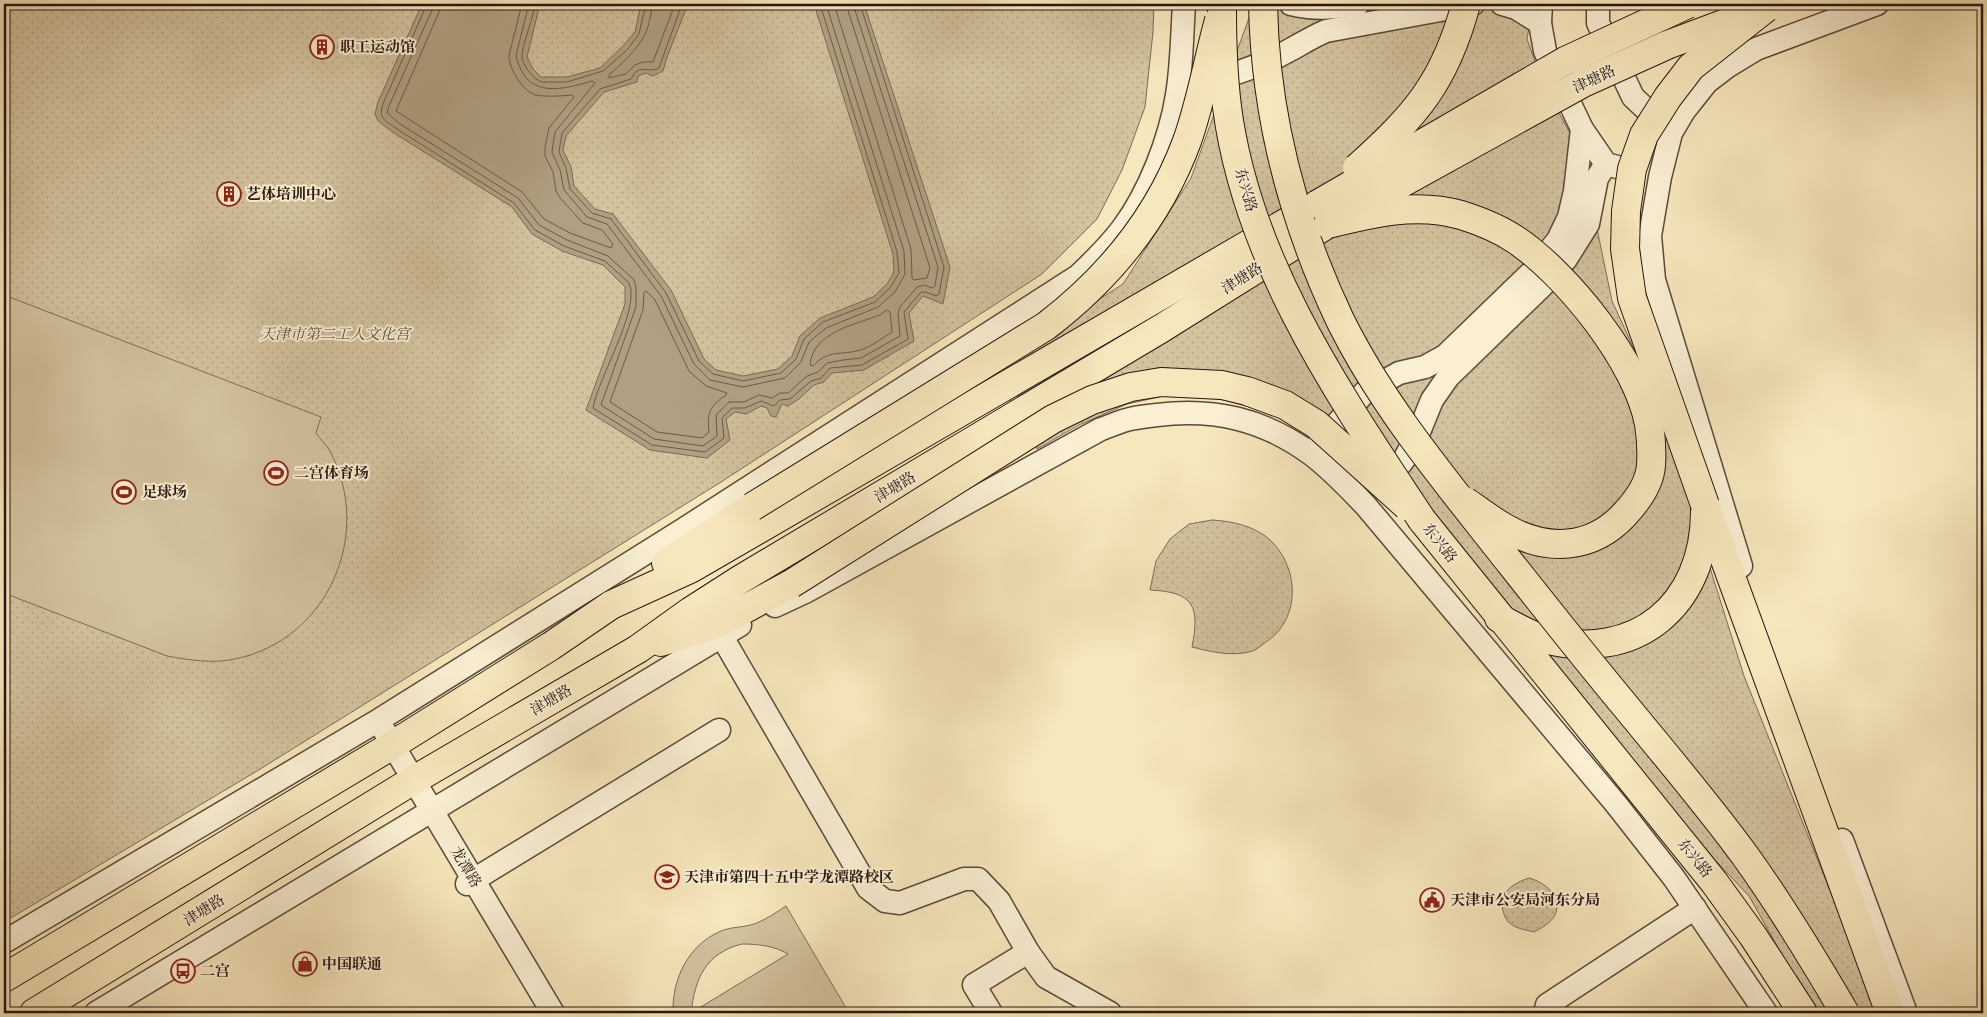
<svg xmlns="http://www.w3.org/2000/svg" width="1987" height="1017" font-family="Alegreya,'Noto Serif SC',serif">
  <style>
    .grass { fill: url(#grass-dots); stroke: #7c6c58 }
    .pitch { fill: #d3c39f; stroke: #7c6c58; fill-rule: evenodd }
    .water { fill: #b0a082; stroke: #796954 }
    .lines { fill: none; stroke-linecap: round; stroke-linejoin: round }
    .shore { stroke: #6b5b49; stroke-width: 1 }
    .minor-casing { stroke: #5a4a3b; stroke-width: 25 }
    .major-casing { stroke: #261610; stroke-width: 30 }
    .highway-casing { stroke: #261610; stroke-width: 30 }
    .minor { stroke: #faefd3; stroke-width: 22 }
    .major { stroke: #f7e7bc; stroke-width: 28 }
    .highway { stroke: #f7e7bc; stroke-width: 28 }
    .major-bridge-casing { stroke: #261610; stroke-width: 30; stroke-linecap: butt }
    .highway-bridge-casing { stroke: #261610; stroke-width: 30; stroke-linecap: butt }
    .major-bridge { stroke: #f7e7bc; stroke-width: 28 }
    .highway-bridge { stroke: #f7e7bc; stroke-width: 28 }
    .labels { text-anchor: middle; stroke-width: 4; stroke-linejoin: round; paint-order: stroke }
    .poi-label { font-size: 15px; font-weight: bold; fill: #261610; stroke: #faefd3; text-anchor: start }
    .street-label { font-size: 15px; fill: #261610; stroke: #faefd3 }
    .park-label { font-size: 15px; font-style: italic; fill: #5a4a3b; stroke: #faefd3 }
  </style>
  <defs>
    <pattern id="grass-dots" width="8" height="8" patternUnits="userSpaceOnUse" patternTransform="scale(1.25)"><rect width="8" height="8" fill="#d3c39f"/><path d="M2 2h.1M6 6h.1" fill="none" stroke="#b5a788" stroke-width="1.8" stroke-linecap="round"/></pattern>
  </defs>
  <rect width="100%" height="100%" fill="#f7e7bc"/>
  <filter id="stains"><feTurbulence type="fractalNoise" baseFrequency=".004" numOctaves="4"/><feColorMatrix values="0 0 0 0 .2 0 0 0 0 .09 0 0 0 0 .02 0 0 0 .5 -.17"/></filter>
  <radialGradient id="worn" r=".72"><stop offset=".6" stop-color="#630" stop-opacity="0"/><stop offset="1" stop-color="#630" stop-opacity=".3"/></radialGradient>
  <!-- grass -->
  <g class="grass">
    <path d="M4,4H1154L1153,32L1145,107L1122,170L1097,219L1042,274L721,482L257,771L4,922Z"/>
    <path d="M1254,4H1533L1527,39L1544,86L1592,173L1596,224L1612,301L1657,399L1744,676L1877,1008L1868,1013H1815L1749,896L1654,795L1427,520L1316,437L1271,413L1224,400L1173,394L1127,404L1079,425L1037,449L992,368L1123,284L1191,178Z"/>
    <path d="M1212,520C1232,521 1254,526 1269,539C1300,567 1301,619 1266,642C1262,645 1257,649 1253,651C1232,657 1212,652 1192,647C1200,606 1194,592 1150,590L1156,561L1170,539L1189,524Z"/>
    <path d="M1529,878C1544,882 1563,896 1555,915C1551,923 1541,928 1534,932C1527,930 1517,929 1511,924C1507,922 1504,915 1503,911C1498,892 1514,883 1529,878Z"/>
  </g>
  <!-- pitch -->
  <g class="pitch">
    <path d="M4,295L321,417L316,433C320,439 326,444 330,451C374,534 328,640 235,659C213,664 189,660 167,656L4,593Z"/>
    <path d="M786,906L849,1013H673C672,979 688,945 721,931C733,926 747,928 759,922C768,918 777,912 786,906ZM742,944C758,944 775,946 788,954L691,1013C695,978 706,953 742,944Z"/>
  </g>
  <!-- water -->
  <path class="water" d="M422,4H540L527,57L533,69L541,77H567L600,68L623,46L635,32L641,4H688L667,57L663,71L653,76L646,73L638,76L637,82L604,92L566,136L563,150L571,167L574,186L595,209L613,214L671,290L704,359L716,370L743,376L778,369L792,356L800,336L820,318L873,297L887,284L894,272L893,254L814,4H864L950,267L943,304L923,296L909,313L914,341L864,370L832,373L824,382L814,385L799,399L788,406L782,404L776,417L771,416L767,408L761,406L746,414L735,412L726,419L730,440L707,458L650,450L586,410L625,304V287L603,265L562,251L532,234L512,207L394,133L378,121L375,114L378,102Z"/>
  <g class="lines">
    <!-- shore -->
    <g class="shore">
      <path d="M427,4L383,104C378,119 385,120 397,129L514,203L535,230L564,246L605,261L629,283C641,309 598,378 593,408L652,445L705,452L724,438L722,418L732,408H745L761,401L774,406L780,400L790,399L811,381L821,378L830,368L862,365L908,339L904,312L921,292H925L937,296L939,294L944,267L860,4"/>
      <path d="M433,4L432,10L389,106L387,113L400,124L518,198L539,225L567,240L608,256L634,280L636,287V307L601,405L654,439L703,446L717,436L716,415L729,402H744L759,395L772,398L780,393H788L807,376L818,372L827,363L843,360L861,358L900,336L898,314L900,307L917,287L924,285L932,288L935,286L938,267L853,4"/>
      <path d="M440,4L439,12L396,111L522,192L544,219L570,233L611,248L613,244L602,230L583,223L560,198L556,191L553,172L545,156V147L549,128L574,97L572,95C561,96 546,97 536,95C522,91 509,69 509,55L522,4"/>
      <path d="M529,4L516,55C517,61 519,65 521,70C535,98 568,88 592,81L595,83L555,132L552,152L560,170L564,190L587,217L607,224L661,296L694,364L710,380L743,387L785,378L801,362L809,342L826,328L878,307L895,292L905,274L904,251L826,4"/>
      <path d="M535,4C534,18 521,46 522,58C524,67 533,79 542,82H567L603,71L627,50L639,34L646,4"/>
      <path d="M652,4C650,39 634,52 609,75V78L626,74L635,65L643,62H653L675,4"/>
      <path d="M682,4L659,68C648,74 639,62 631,79L600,89L562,133L559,152L566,168L570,189L592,213L611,219L666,293L699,361L713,374L743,381L781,373L796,359L804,339L823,322L875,302L890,288L899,273L897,252L820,4"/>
      <path d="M834,4L911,249L912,278L914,280L927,278L930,268L846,4"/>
      <path d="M646,291L655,300L689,371L706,386L727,393L726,395C709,407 707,412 709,432L702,438L657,432L610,402L643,310L644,293Z"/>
      <path d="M887,310L890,312L892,332C882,338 868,349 857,351C838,355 828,350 813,366L810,365C813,332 854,325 880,315Z"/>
    </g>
    <!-- minor casing -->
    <g class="minor-casing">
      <g id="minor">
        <path d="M1291,4C1315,10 1335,8 1358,4"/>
        <path d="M1502,4L1516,8L1540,23"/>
        <path d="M1541,4L1540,23L1545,51L1582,129L1606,164L1621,168"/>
        <path d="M1598,4V23L1633,97L1667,129"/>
        <path d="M1208,83C1235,73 1264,65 1288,51C1301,44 1312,37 1326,31L1473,4"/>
        <path d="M1316,447L1365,392L1399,373L1425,367L1445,356L1533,271L1558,240L1569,217L1575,191L1582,129"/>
        <path d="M1383,486L1405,458L1419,432L1432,400L1448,377L1543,285L1566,259L1588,224L1597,178L1606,164"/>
        <path d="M1741,566L1654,280L1650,236L1660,177L1671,133L1684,111L1707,82L1728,66L1756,49L1877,4"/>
        <path d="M775,606L805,592L1101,429C1111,426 1120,421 1130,419C1139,417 1148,416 1157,415C1214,408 1263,419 1311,454C1331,469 1349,488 1366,506L1616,804L1674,878L1766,1013"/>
        <path d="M719,623L717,624L721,635L868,888L885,901L900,903L964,879H978L999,901L1028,952L1046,977L1110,1013"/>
        <path d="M385,732L553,1013"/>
        <path d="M1842,840L1906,1013"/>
        <path d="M467,884L719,730"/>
        <path d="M4,942L374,723L684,529L1078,276C1094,261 1109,246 1122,229C1149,193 1170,139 1177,95C1182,65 1182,34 1184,4"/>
        <path d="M96,1013L740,625"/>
        <path d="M991,1013L974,985L1028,952"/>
        <path d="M1545,1013L1547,1005L1695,908"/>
      </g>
    </g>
    <!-- major casing -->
    <g class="major-casing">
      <g id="major">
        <path d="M1705,505L1890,1013"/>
        <path d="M666,563L752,507"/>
        <path d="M1499,618C1513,625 1528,635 1544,639C1636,663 1705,605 1705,511"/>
        <path d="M661,642L717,624L791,584"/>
        <path d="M4,978L386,749L551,646L611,605L692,568L1318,204"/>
        <path d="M34,1013L407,784L638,649L691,611L741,579L1162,328L1326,225"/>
      </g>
    </g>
    <!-- highway casing -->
    <g class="highway-casing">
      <path id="highway" d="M1422,520L1714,882L1753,936L1803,1013"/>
    </g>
    <!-- minor -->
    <use href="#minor" class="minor"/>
    <!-- major -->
    <use href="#major" class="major"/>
    <!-- highway -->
    <use href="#highway" class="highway"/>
    <!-- major-bridge casing -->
    <g class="major-bridge-casing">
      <g id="major-bridge">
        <path d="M1357,168C1416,115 1445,82 1466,4"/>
        <path d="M1318,204L1565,61L1688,4"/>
        <path d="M1353,210L1583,83L1667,45L1739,18"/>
        <path d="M1328,224C1372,213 1416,202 1461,215C1480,221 1500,229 1516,240C1567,274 1638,363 1649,424C1651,437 1652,451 1651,465C1650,483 1637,501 1625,514C1592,550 1547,552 1505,528C1491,520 1478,510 1465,501"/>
        <path d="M1705,505L1632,298L1625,249L1626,211L1632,169L1644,135L1668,97L1691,67L1766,8"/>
        <path d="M752,507L1046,326C1110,277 1159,217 1187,141C1201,102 1208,60 1219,20"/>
        <path d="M791,584L1053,419L1092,400L1131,387L1161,382L1222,385L1247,391L1285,405L1316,424L1407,506"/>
      </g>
    </g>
    <!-- highway-bridge casing -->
    <g class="highway-bridge-casing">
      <g id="highway-bridge">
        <path d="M1263,4C1265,113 1293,221 1340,320C1384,409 1450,486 1511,564C1549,612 1587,660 1627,708C1667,757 1709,806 1746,857C1782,907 1814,960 1845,1013"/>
        <path d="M1222,9C1222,41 1223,74 1227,107C1247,261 1338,393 1422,520"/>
      </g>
    </g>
    <!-- major-bridge -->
    <use href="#major-bridge" class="major-bridge"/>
    <!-- highway-bridge -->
    <use href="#highway-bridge" class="highway-bridge"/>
  </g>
  <!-- icons -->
  <defs>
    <g id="building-ring" transform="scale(1.25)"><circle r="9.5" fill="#faefd3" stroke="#8f2418" stroke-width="1.5"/><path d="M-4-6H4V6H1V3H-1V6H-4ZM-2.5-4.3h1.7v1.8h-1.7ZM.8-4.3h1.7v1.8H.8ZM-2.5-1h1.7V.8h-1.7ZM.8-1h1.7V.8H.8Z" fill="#8f2418"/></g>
    <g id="stadium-ring" transform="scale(1.25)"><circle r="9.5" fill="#faefd3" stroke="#8f2418" stroke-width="1.5"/><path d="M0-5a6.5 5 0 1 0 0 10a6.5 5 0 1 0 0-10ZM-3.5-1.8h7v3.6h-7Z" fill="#8f2418"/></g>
    <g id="school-ring" transform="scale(1.25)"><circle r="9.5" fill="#faefd3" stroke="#8f2418" stroke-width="1.5"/><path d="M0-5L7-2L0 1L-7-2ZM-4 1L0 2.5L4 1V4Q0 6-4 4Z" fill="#8f2418"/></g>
    <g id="civic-ring" transform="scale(1.25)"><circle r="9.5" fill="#faefd3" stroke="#8f2418" stroke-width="1.5"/><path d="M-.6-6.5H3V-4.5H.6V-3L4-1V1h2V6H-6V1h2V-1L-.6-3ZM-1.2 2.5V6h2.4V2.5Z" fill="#8f2418"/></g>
    <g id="shop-ring" transform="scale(1.25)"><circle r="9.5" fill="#faefd3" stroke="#8f2418" stroke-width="1.5"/><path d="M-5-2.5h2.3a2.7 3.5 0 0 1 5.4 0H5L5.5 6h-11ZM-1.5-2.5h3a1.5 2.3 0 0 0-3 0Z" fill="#8f2418"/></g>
    <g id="bus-ring" transform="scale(1.25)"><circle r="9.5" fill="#faefd3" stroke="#8f2418" stroke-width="1.5"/><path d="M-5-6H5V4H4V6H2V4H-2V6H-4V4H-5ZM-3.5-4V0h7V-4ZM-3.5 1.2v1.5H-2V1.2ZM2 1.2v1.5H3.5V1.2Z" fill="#8f2418"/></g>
  </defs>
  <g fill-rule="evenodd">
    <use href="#building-ring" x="322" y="47"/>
    <use href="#building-ring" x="229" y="194"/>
    <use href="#stadium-ring" x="276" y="473"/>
    <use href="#stadium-ring" x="124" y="492"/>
    <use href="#school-ring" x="667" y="877"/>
    <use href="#civic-ring" x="1432" y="900"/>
    <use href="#shop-ring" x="305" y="964"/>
    <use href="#bus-ring" x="183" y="971"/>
  </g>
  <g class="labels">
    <!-- poi labels -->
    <g class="poi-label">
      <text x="340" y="52">职工运动馆</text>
      <text x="246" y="199">艺体培训中心</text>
      <text x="294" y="478">二宫体育场</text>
      <text x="142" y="497">足球场</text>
      <text x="684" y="882">天津市第四十五中学龙潭路校区</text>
      <text x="1450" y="905">天津市公安局河东分局</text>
      <text x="322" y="969">中国联通</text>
      <text x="200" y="976">二宫</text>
    </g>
    <!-- street labels -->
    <g class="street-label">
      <text transform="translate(1594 79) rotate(-25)" y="5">津塘路</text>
      <text transform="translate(1246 190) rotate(74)" y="5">东兴路</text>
      <text transform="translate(1242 278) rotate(-32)" y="5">津塘路</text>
      <text transform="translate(895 487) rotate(-31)" y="5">津塘路</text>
      <text transform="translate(1440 543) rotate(52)" y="5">东兴路</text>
      <text transform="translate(551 700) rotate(-30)" y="5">津塘路</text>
      <text transform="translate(1695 858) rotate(51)" y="5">东兴路</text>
      <text transform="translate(466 867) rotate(59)" y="5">龙潭路</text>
      <text transform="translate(204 910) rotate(-32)" y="5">津塘路</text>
    </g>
    <!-- park labels -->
    <g class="park-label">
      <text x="335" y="339">天津市第二工人文化宫</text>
    </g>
  </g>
  <!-- margin -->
  <rect width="1987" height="1017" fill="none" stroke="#f7e7bc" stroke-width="20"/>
  <rect x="5" y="5" width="1977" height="1007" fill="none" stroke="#261610" stroke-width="2.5"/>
  <rect x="10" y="10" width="1967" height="997" fill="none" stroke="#261610"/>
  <rect width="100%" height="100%" filter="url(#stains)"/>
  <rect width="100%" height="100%" fill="url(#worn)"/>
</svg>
